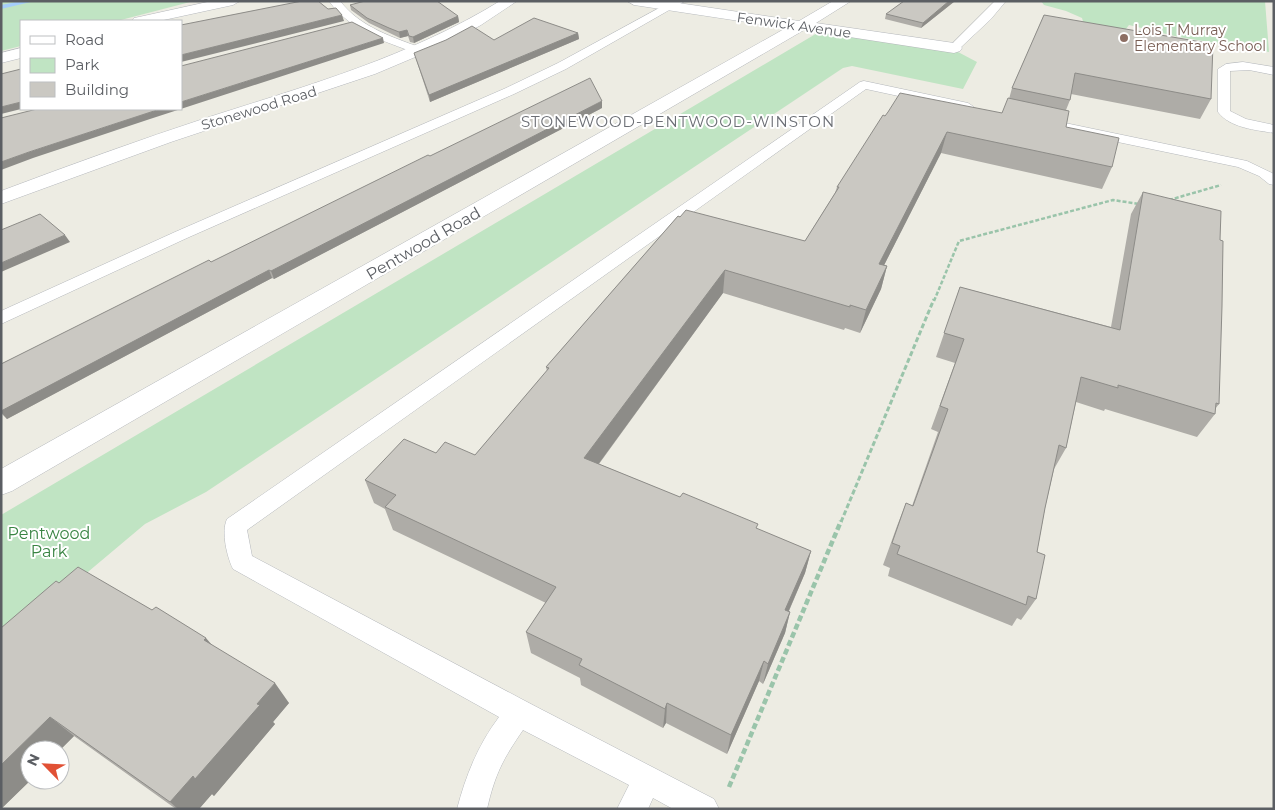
<svg xmlns="http://www.w3.org/2000/svg" width="1275" height="810" font-family="Montserrat,sans-serif">
  <style>
    .green { fill: #c0e4c3 }
    .lines { fill: none; stroke-linecap: round; stroke-linejoin: round }
    .stream { fill: #a5cefb; fill-rule: evenodd }
    .lane-casing { stroke: #b5b8bc; stroke-width: 1 }
    .street-casing { stroke: #b5b8bc; stroke-width: 1 }
    .secondary-casing { stroke: #b6b9be; stroke-width: 1 }
    .path-far2 { stroke: #9ac4aa; stroke-width: 2.5; stroke-dasharray: 4 2; stroke-linecap: butt }
    .path-far1 { stroke: #9ac4aa; stroke-width: 3; stroke-dasharray: 5 2.5; stroke-linecap: butt }
    .path { stroke: #9ac4aa; stroke-width: 4.5; stroke-dasharray: 6 3; stroke-linecap: butt }
    .lane { fill: #fff; fill-rule: evenodd }
    .street { fill: #fff; fill-rule: evenodd }
    .secondary { fill: #fff; fill-rule: evenodd }
    .wall { fill: #aeaca7 }
    .shaded-wall { fill: #8d8c88 }
    .building { fill: #cac8c2; stroke: #8d8c88 }
    .education-dot { fill: #8d6e63; stroke: #fff; stroke-width: 2 }
    .labels { text-anchor: middle; stroke-width: 4; stroke-linejoin: round; paint-order: stroke }
    .far-street-label { font-size: 14px; fill: #5b5e63; stroke: #fff }
    .far-education-label { font-size: 14px; fill: #785e54; stroke: #fff; text-anchor: start }
    .far-neighbourhood-label { font-size: 15px; letter-spacing: 1px; fill: #6c6f75; stroke: #fff }
    .street-label { font-size: 16px; fill: #5b5e63; stroke: #fff }
    .park-label { font-size: 16px; fill: #398443; stroke: #fff }
  </style>
  <rect width="100%" height="100%" fill="#edece3"/>
  <!-- green -->
  <g class="green">
    <path d="M1,1H194L117,21H21V46L1,51Z"/>
    <path d="M1041,1H1265L1269,52L1179,37L1129,25L1122,34L1085,28L1082,18L1066,11L1044,5Z"/>
    <path d="M819,32L958,52L977,62L963,89L852,66L843,68L206,492L145,524L1,645V515Z"/>
  </g>
  <g class="lines">
    <!-- stream -->
    <path class="stream" d="M22,1H35L1,9V5Z"/>
    <!-- lane casing -->
    <g class="lane-casing">
      <g id="lane">
        <path d="M329,1H340C361,28 393,37 424,49L426,51L420,54L416,53C383,41 351,31 329,1Z"/>
        <path d="M672,1H685L566,69L514,94L187,238L1,324V311L175,232L506,88L558,63Z"/>
        <path d="M995,1H1006L991,19L958,50H950L948,48Z"/>
        <path d="M1243,62L1274,67V75L1249,70L1230,71V111L1246,119L1274,125V133C1256,130 1230,128 1218,112V69L1226,64Z"/>
        <path d="M864,81L968,103L974,107L968,111L866,89L247,530L252,556L529,703L714,799L719,809H673L653,798L648,809H617L629,785L523,730C503,759 495,774 487,809H457C466,775 478,745 499,717L233,569C227,557 221,532 227,519L860,82Z"/>
        <path d="M1041,118L1247,161L1274,174V185L1269,184L1259,176L1238,167L1036,125L1034,122Z"/>
      </g>
    </g>
    <!-- street casing -->
    <g class="street-casing">
      <path id="street" d="M627,1H665L799,21L833,1H851L816,23L954,43L960,45L962,48L960,51L954,53L804,30L12,491L1,495V469L786,28L634,5Z"/>
    </g>
    <!-- secondary casing -->
    <g class="secondary-casing">
      <g id="secondary">
        <path d="M212,1H240L233,5L159,21H132L134,18L139,17Z"/>
        <path d="M500,1H517L481,25L446,44L375,74L171,142L1,204V191C70,165 139,140 209,117C309,85 409,57 500,1Z"/>
        <path d="M21,48V58L1,63V53Z"/>
      </g>
    </g>
    <!-- path-far2 -->
    <g class="path-far2">
      <path d="M1169,200L1221,185"/>
      <path d="M934,301L959,241L1113,200L1139,204"/>
    </g>
    <!-- path-far1 -->
    <path class="path-far1" d="M841,522L934,299"/>
    <!-- path -->
    <path class="path" d="M729,787L841,521"/>
    <!-- lane -->
    <use href="#lane" class="lane"/>
    <!-- street -->
    <use href="#street" class="street"/>
    <!-- secondary -->
    <use href="#secondary" class="secondary"/>
  </g>
  <!-- wall -->
  <g class="wall">
    <path d="M955,1L921,28L885,19L886,14Z"/>
    <path d="M350,5L458,16L459,22L414,43L410,42L408,36L400,38L369,23L351,10Z"/>
    <path d="M1044,15L1211,99L1200,119L1071,94L1070,100L1066,110V127L1112,167L1102,189L941,153L884,265L887,266L881,289L860,333L845,328L844,330L723,293L599,464L811,551L805,573L789,611L790,612L785,633L763,684L759,681L727,754L666,723L663,728L581,685L580,678L531,653L526,632L546,603L393,530L385,509L374,503L365,480L436,453L475,455L547,371L546,367L678,216L805,241L835,193L837,187L885,116L1002,113L1009,99L1012,88Z"/>
    <path d="M578,33L579,39L430,102L416,59L414,53L494,40Z"/>
    <path d="M602,108L274,279L272,278L7,419L1,413V364L430,156Z"/>
    <path d="M1143,192L1219,404L1215,409V414L1197,437L1105,409L1104,411L1076,402L1066,448L1054,469L1045,508L1037,552L1036,599L1021,620L1017,618L1012,626L888,576L890,568L883,565L897,526L906,503L912,506L938,432L931,429L955,363L936,357L960,287L1111,327L1131,214Z"/>
    <path d="M59,583L213,646L289,703L273,722L275,724L214,796L212,794L199,809H176L74,736L1,809Z"/>
  </g>
  <!-- shaded-wall -->
  <g class="shaded-wall">
    <path d="M949,1H955L921,28L923,23Z"/>
    <path d="M342,15L344,21L181,62V55Z"/>
    <path d="M458,16L459,22L414,43L413,37Z"/>
    <path d="M407,30L408,36L400,38L399,32Z"/>
    <path d="M578,33L579,39L430,102L429,95Z"/>
    <path d="M383,38L384,43L150,119L33,158L1,170V162L29,152L160,109H181V102Z"/>
    <path d="M602,101V108L274,279L271,271Z"/>
    <path d="M21,102V109L1,114V107Z"/>
    <path d="M947,132L941,153L873,287L879,264Z"/>
    <path d="M65,235L70,242L1,272V263Z"/>
    <path d="M887,266L881,289L860,333L866,310Z"/>
    <path d="M269,270L272,278L7,419L1,412V411Z"/>
    <path d="M725,270L723,293L586,481L584,458Z"/>
    <path d="M811,551L805,573L780,631L785,610Z"/>
    <path d="M790,612L785,633L763,684L768,664Z"/>
    <path d="M206,638L223,658L204,640Z"/>
    <path d="M764,661L759,681L727,754L731,735Z"/>
    <path d="M275,683L289,703L273,722L275,724L214,796L212,794L199,809H178L170,802Z"/>
    <path d="M667,703L666,723L663,728L665,709Z"/>
    <path d="M50,717L74,736L60,750H30L31,780L1,809V765Z"/>
  </g>
  <!-- building -->
  <g class="building">
    <path d="M302,1H318L328,9L336,8L342,15L181,55V25Z"/>
    <path d="M365,1H437L458,16L413,37L409,36L407,30L399,32L389,28L367,18L350,5Z"/>
    <path d="M904,1H949L923,23L886,14Z"/>
    <path d="M1044,15L1213,44L1211,99L1075,73L1070,100L1012,88Z"/>
    <path d="M534,18L578,33L429,95L414,53L446,40L472,26L494,40Z"/>
    <path d="M352,22L383,38L181,102V66Z"/>
    <path d="M21,69V102L1,107V74Z"/>
    <path d="M590,78L602,101L271,271L269,270L1,411V364L209,260L211,262L428,155L430,156Z"/>
    <path d="M900,93L1002,113L1008,98L1069,111L1066,127L1119,138L1112,167L947,132L879,264L887,266L866,310L850,305V307L725,270L584,458L680,497L683,493L758,524L756,528L811,551L785,610L790,612L768,664L764,661L731,735L667,703L665,709L579,665L582,659L526,632L556,587L385,507L396,495L365,480L404,439L436,453L445,442L475,455L549,368L546,367L678,216L680,217L686,210L805,241L839,187H837L883,115L885,116L888,112Z"/>
    <path d="M37,109H160L29,152L1,162V118Z"/>
    <path d="M1143,192L1221,211L1220,240L1223,241L1222,306L1219,404L1216,403L1215,414L1118,385V388L1081,377L1066,448L1059,445L1045,508L1037,552L1045,555L1036,599L1028,596L1026,605L897,554L900,546L892,543L906,503L913,506L948,409L940,406L964,339L944,333L960,287L1120,330Z"/>
    <path d="M40,214L65,235L1,263V230Z"/>
    <path d="M78,567L152,610L156,607L206,638L204,640L275,683L257,704L260,705L195,779L193,776L170,802L50,717L1,765V628L56,581L59,583Z"/>
  </g>
  <!-- markers -->
  <circle class="education-dot" cx="1124" cy="38" r="5"/>
  <g class="labels">
    <!-- far-street labels -->
    <g class="far-street-label">
      <text transform="translate(794 25) rotate(8)" y="5">Fenwick Avenue</text>
      <text transform="translate(259 108) rotate(-17)" y="5">Stonewood Road</text>
    </g>
    <!-- far-education labels -->
    <g class="far-education-label">
      <text x="1134" y="35">Lois T Murray<tspan x="1134" dy="16">Elementary School</tspan></text>
    </g>
    <!-- far-neighbourhood labels -->
    <g class="far-neighbourhood-label">
      <text x="678" y="127">STONEWOOD-PENTWOOD-WINSTON</text>
    </g>
    <!-- street labels -->
    <g class="street-label">
      <text transform="translate(423 243) rotate(-30)" y="6">Pentwood Road</text>
    </g>
    <!-- park labels -->
    <g class="park-label">
      <text x="49" y="539">Pentwood<tspan x="49" dy="18">Park</tspan></text>
    </g>
  </g>
  <!-- border -->
  <rect width="1275" height="810" fill="none" stroke="#5b5e63" stroke-width="5"/>
  <!-- legend -->
  <rect x="20" y="20" width="162" height="90" fill="#ffffff" stroke="#bdbfc1"/>
  <rect x="30" y="36" width="25" height="8" fill="#ffffff" stroke="#bdbfc1"/>
  <text x="65" y="45" font-size="15" fill="#5b5e63">Road</text>
  <rect x="30" y="58" width="25" height="15" fill="#c0e4c3" stroke="#bdbfc1"/>
  <text x="65" y="70" font-size="15" fill="#5b5e63">Park</text>
  <rect x="30" y="82" width="25" height="15" fill="#cac8c2" stroke="#bdbfc1"/>
  <text x="65" y="95" font-size="15" fill="#5b5e63">Building</text>
  <!-- north arrow -->
  <g transform="translate(45 765) rotate(294)"><circle r="24" fill="#ffffff" stroke="#bdbfc1"/>
  <path d="M0-4L9 19L0 12L-9 19Z" fill="#e15135"/>
  <text y="-8" font-size="14" font-weight="bold" text-anchor="middle" fill="#5b5e63">N</text>
  </g>
</svg>
